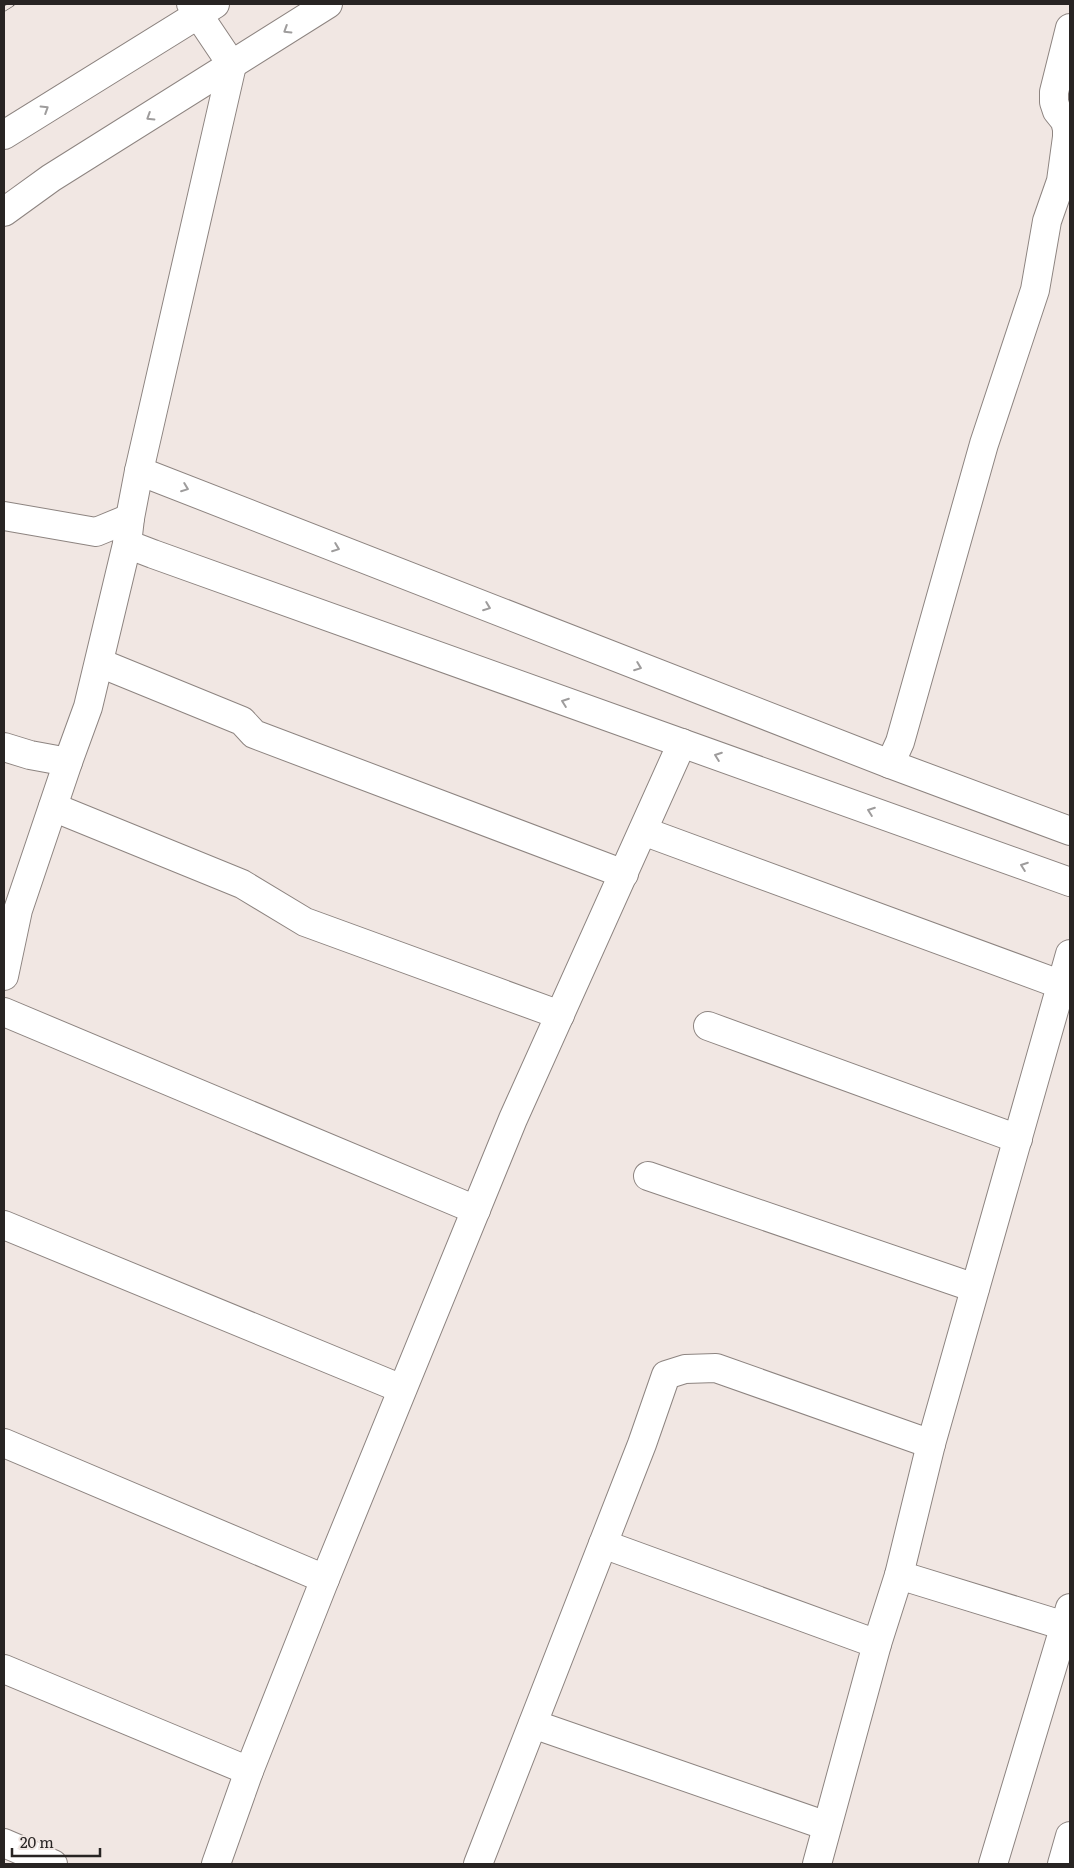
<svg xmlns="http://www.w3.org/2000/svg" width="1074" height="1868" font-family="Literata,serif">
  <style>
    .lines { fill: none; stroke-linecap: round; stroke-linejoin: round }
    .minor-casing { stroke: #8d8480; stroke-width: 30 }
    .tertiary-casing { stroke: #8d8480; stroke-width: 30 }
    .minor { stroke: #fff; stroke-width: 28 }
    .tertiary { stroke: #fff; stroke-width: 28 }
    .rail-casing { stroke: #6d6765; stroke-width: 5.5 }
    .rail { stroke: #f1e7e3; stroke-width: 4; stroke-dasharray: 11; stroke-linecap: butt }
    .oneway { stroke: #9e9c9c }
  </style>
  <rect width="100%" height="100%" fill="#f1e7e3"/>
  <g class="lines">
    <!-- minor casing -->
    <g class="minor-casing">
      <g id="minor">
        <path d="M4,516L96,532L130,518"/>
        <path d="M100,663L242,721L254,734L624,874"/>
        <path d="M4,747L30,755L68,762"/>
        <path d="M890,764L900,742L984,444L1035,290L1047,221L1061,181L1067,137V129L1065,121L1057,111L1054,102V92L1070,28"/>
        <path d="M53,807L242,884L305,922L560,1015"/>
        <path d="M643,831L1062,985"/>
        <path d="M4,976L18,910L68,762L88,707L127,544"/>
        <path d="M4,1012L476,1210"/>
        <path d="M708,1026L1018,1139"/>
        <path d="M648,1176L975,1288"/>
        <path d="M4,1225L402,1389"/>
        <path d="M4,1443L325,1579"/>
        <path d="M603,1544L877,1644"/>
        <path d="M899,1575L1065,1626"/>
        <path d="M4,1669L249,1771"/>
        <path d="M533,1724L827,1826"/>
        <path d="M4,1843L53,1864"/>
        <path d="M216,1864L249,1771L325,1579L513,1119L682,743"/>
        <path d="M478,1864L642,1444L666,1375L685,1369L716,1368L931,1444"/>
        <path d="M817,1864L877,1644L899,1575L931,1444L1070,954"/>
        <path d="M993,1864L1070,1608"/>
        <path d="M1062,1864L1070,1836"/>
      </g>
    </g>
    <!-- tertiary casing -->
    <g class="tertiary-casing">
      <g id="tertiary">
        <path d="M191,4L232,65L139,471L130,518L127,544L153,554L1070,882"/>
        <path d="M4,135L215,4"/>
        <path d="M4,212L51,178L328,4"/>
        <path d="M139,471L890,764L1070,831"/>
      </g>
    </g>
    <!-- minor -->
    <use href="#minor" class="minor"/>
    <!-- tertiary -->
    <use href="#tertiary" class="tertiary"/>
    <!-- rail casing -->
    <g class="rail-casing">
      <path id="rail" d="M4,9L12,4"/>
    </g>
    <!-- rail -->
    <use href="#rail" class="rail"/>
  </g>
  <!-- one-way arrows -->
  <defs><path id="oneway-chevron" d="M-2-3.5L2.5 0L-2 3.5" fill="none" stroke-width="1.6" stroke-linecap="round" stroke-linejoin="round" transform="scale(1.25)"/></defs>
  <g class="oneway">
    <use href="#oneway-chevron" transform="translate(287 30) rotate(148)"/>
    <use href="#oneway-chevron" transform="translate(45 109) rotate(-32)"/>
    <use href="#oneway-chevron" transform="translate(150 117) rotate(148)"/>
    <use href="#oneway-chevron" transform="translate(185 488) rotate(21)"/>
    <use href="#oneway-chevron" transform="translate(336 548) rotate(21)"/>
    <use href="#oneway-chevron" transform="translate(487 607) rotate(21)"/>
    <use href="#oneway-chevron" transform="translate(638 667) rotate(21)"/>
    <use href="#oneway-chevron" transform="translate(565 702) rotate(-160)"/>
    <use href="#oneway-chevron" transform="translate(718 756) rotate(-160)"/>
    <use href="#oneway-chevron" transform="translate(871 811) rotate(-160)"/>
    <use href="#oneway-chevron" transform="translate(1024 866) rotate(-160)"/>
  </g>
  <!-- border -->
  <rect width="1074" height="1868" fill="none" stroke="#282423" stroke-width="10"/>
  <!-- scale -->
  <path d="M12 1848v8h88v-8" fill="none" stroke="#282423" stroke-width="2.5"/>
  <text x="20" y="1848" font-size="15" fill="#282423" stroke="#f1e7e3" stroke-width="4" paint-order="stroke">20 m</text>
</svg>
